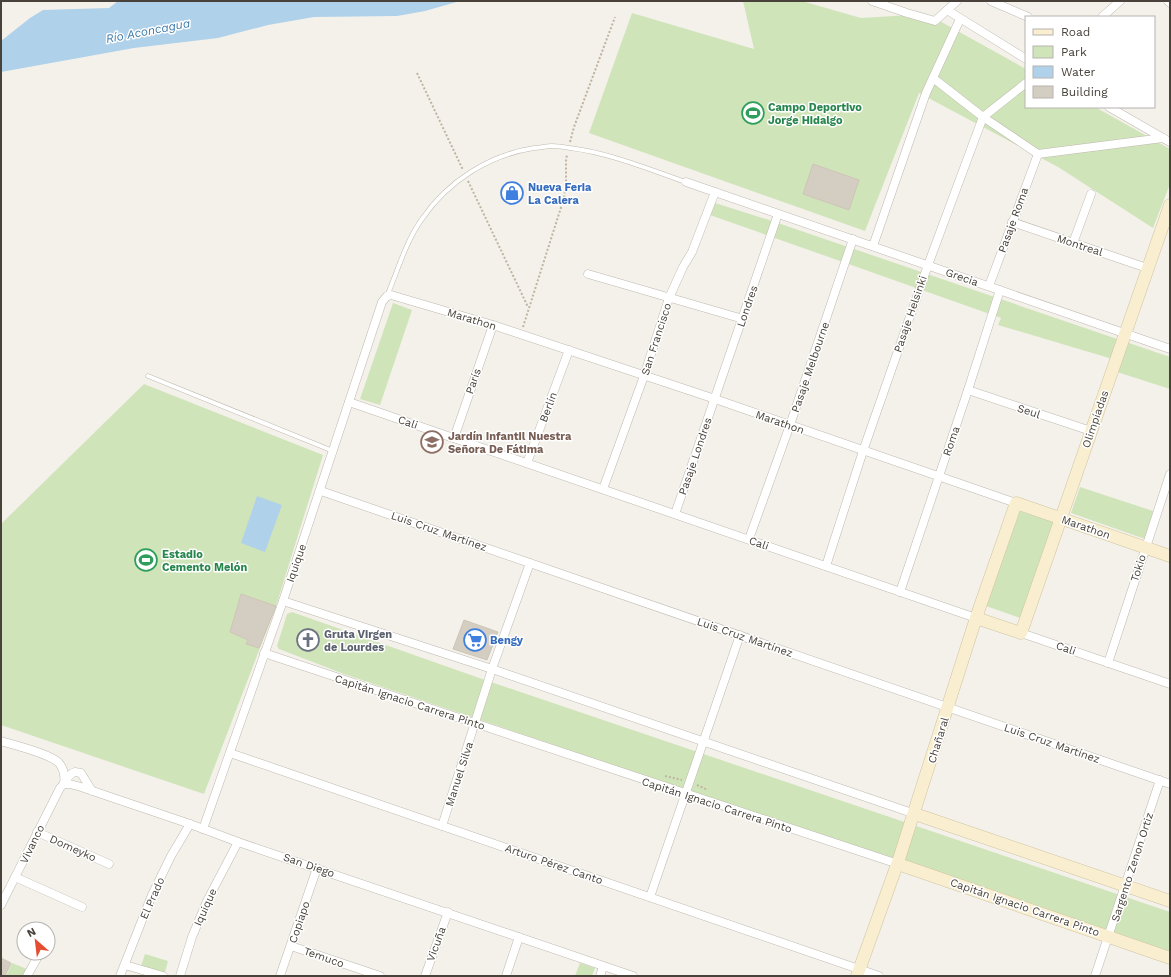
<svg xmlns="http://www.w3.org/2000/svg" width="1171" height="977" font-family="'Work Sans',sans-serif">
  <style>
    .green { fill: #d0e4b9 }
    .water { fill: #afd1ea }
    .building { fill: #d4cdc2; stroke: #cfc5b6 }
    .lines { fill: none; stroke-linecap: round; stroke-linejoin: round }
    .lane-casing { stroke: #bfb9af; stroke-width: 5 }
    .street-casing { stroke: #bfb9af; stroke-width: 9 }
    .secondary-casing { stroke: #cfc3a0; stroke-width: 13 }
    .path { stroke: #bfb4a1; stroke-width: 2; stroke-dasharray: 2 2; stroke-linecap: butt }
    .lane { stroke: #fff; stroke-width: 4 }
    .street { stroke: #fff; stroke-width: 8 }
    .secondary { stroke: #f9efd0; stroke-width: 12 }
    .labels { text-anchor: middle; stroke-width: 3; stroke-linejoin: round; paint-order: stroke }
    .leisure-label { font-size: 11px; font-weight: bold; fill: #27864d; stroke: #fff; text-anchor: start }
    .shop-label { font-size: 11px; font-weight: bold; fill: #366cbe; stroke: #fff; text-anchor: start }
    .street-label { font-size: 11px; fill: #48423a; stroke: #fff }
    .education-label { font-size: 11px; font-weight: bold; fill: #785e54; stroke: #fff; text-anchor: start }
    .worship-label { font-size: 11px; font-weight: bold; fill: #5b616d; stroke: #fff; text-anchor: start }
    .water-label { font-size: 12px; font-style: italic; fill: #3d7ba9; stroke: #fff }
  </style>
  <rect width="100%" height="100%" fill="#f4f1eb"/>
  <!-- green -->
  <g class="green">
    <path d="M743,1H802L861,18L927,14L1026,69V107H1095L1170,149V184L1153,228L1058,167L919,93L865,231L589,133L632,13L754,49Z"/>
    <path d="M715,203L772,221L1170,357V389L1114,371L1119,361L998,325L1001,318L710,215Z"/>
    <path d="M393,303L412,310L380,405L360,399Z"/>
    <path d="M144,384L323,455L276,606L204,794L1,725V524Z"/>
    <path d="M1080,487L1153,511L1145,539L1071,513Z"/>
    <path d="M1020,511L1054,522L1023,619L986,606Z"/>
    <path d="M292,612L485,680L1170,912V953L344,674L279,649L277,646L287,614Z"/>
    <path d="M145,954L168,961L164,976L140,969Z"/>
    <path d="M12,963L27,969L24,976H6Z"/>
    <path d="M580,963L595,968L592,976H575Z"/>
  </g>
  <!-- water -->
  <g class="water">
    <path d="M118,1H460L425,11L397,16L314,17L268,25L218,38L134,48L1,72V41L30,18L43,10L109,8Z"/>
    <path d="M257,496L282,505L265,552L241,543Z"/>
  </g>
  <!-- building -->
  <g class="building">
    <path d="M813,164L859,180L849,210L803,194Z"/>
    <path d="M241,594L276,606L259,648L246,644L248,640L230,632Z"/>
    <path d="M464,620L498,632L487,660L453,649Z"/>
    <path d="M307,628L318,632L313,650L308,652L299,645Z"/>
    <path d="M1,958L11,963L5,976H1Z"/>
  </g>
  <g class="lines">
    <!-- lane casing -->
    <g class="lane-casing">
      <g id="lane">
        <path d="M387,296C398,270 406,241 422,219C448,181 489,155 534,148C540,148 546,146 552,146C558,146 564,147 570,148C610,153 648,169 686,182"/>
        <path d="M148,376L333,451"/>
      </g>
    </g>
    <!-- street casing -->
    <g class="street-casing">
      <g id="street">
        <path d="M872,1L907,13L935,21L957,1"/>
        <path d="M991,1L1028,17"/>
        <path d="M1168,1L1170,3"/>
        <path d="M947,10L1026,59"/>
        <path d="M1102,17L1120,1"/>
        <path d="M933,78L983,117L1038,154L1163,138"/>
        <path d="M1109,107L1170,142"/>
        <path d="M686,182L1170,349"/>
        <path d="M1012,222L1147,268"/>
        <path d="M1073,243L1091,194"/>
        <path d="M873,246L926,93L960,19"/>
        <path d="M588,274L743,319"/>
        <path d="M989,286L1038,154"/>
        <path d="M968,390L1091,431"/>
        <path d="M349,402L976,618"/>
        <path d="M454,438L493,325"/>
        <path d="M527,463L569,350"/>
        <path d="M603,489L644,376L669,298L683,267L692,252L715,192"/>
        <path d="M321,491L1170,784"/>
        <path d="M675,514L778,214"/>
        <path d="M749,539L790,425L853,239"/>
        <path d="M826,566L863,451L928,265L983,117L1026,83"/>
        <path d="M900,592L968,390L1000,290"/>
        <path d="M283,601L492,669L915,814"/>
        <path d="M1021,633L1170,684"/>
        <path d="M264,653L898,864"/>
        <path d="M1108,663L1170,474"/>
        <path d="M1,741C14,745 51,754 59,763C64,769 65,777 64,784H70L81,787L190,824L238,842L633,976"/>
        <path d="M230,753L879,976"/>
        <path d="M442,826L492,669L530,563"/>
        <path d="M203,829L283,601L382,302L387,296L391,295L493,325L715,399L1016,503"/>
        <path d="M37,832L109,864"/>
        <path d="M15,877L82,907"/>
        <path d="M650,897L740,635"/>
        <path d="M1,905L60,788C66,783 67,774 75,772L81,773L92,791"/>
        <path d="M291,946L380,976"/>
        <path d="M125,965L163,976"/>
        <path d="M27,976L40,953"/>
        <path d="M120,976L152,895L171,856L190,824"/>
        <path d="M180,976L192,937L207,901L238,842"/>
        <path d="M280,976L317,868"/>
        <path d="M425,976L448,912"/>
        <path d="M506,976L519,937"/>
        <path d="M600,976L603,967"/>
        <path d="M1095,976L1160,780"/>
      </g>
    </g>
    <!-- secondary casing -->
    <g class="secondary-casing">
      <g id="secondary">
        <path d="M976,618L1021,633L1170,205"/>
        <path d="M915,814L1170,901"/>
        <path d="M898,864L1170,958"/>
        <path d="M857,976L899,859L976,618L1016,503L1170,556"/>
      </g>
    </g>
    <!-- path -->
    <g class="path">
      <path d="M417,73L463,170"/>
      <path d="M570,142L574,127L615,17"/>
      <path d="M468,181L528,307"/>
      <path d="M523,327L564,198L566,184V161L567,154"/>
      <path d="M665,776L682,780"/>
      <path d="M697,785L708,790"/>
    </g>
    <!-- lane -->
    <use href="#lane" class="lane"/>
    <!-- street -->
    <use href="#street" class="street"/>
    <!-- secondary -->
    <use href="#secondary" class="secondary"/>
  </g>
  <!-- icons -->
  <defs>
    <g id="stadium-ring" transform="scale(1.15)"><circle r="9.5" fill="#fff" stroke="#2e9e5b" stroke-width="1.5"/><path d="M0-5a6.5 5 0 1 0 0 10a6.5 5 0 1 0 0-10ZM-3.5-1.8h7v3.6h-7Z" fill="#2e9e5b"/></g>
    <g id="shop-ring" transform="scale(1.15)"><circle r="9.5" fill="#fff" stroke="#3f7fe0" stroke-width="1.5"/><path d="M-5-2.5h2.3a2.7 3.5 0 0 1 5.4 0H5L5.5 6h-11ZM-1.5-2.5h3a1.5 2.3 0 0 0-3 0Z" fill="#3f7fe0"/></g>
    <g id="school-ring" transform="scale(1.15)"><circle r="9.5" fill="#fff" stroke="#8d6e63" stroke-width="1.5"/><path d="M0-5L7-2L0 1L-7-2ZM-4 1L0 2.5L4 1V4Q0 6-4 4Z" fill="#8d6e63"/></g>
    <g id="church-ring" transform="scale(1.15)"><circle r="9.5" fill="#fff" stroke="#6b7280" stroke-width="1.5"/><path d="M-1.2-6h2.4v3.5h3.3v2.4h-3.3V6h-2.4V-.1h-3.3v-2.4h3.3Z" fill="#6b7280"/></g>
    <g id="supermarket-ring" transform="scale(1.15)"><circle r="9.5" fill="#fff" stroke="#3f7fe0" stroke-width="1.5"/><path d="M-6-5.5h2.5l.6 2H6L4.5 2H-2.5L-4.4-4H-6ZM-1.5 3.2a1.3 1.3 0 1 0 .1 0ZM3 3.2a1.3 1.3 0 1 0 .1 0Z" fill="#3f7fe0"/></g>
  </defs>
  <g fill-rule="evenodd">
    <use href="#stadium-ring" x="753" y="113"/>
    <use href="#shop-ring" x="512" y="193"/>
    <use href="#school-ring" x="432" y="442"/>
    <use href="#stadium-ring" x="146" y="560"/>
    <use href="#church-ring" x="308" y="640"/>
    <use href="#supermarket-ring" x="475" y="640"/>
  </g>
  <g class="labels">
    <!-- leisure labels -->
    <g class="leisure-label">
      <text x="768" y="111">Campo Deportivo<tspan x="768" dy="13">Jorge Hidalgo</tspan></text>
      <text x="162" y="558">Estadio<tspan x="162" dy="13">Cemento Melón</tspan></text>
    </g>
    <!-- shop labels -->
    <g class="shop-label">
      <text x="528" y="191">Nueva Feria<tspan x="528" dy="13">La Calera</tspan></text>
      <text x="490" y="644">Bengy</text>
    </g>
    <!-- street labels -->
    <g class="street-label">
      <text transform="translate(1013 220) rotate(-70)" y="4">Pasaje Roma</text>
      <text transform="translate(1080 245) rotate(18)" y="4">Montreal</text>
      <text transform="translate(962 277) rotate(19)" y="4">Grecia</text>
      <text transform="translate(747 306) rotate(-71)" y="4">Londres</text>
      <text transform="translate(910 314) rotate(-71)" y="4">Pasaje Helsinki</text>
      <text transform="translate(472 319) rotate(17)" y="4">Marathon</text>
      <text transform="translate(656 339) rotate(-72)" y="4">San Francisco</text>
      <text transform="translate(810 367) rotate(-71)" y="4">Pasaje Melbourne</text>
      <text transform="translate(473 381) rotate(-71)" y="4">París</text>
      <text transform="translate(548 407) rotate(-69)" y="4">Berlín</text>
      <text transform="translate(1029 411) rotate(18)" y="4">Seul</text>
      <text transform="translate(1095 419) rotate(-71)" y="4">Olimpíadas</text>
      <text transform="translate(408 422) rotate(19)" y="4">Cali</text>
      <text transform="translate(780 422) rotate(19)" y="4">Marathon</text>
      <text transform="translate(951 441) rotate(-71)" y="4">Roma</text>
      <text transform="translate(695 456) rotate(-71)" y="4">Pasaje Londres</text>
      <text transform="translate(1086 527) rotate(19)" y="4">Marathon</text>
      <text transform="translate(439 531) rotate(19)" y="4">Luis Cruz Martínez</text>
      <text transform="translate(759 543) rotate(19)" y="4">Cali</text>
      <text transform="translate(296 563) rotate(-71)" y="4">Iquique</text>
      <text transform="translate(1138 568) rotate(-72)" y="4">Tokio</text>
      <text transform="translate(745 637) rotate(19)" y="4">Luis Cruz Martínez</text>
      <text transform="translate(1066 648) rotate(19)" y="4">Cali</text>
      <text transform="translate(410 702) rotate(18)" y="4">Capitán Ignacio Carrera Pinto</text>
      <text transform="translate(938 740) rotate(-73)" y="4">Chañaral</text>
      <text transform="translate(1052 743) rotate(19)" y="4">Luis Cruz Martínez</text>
      <text transform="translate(459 774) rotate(-72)" y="4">Manuel Silva</text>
      <text transform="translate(717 805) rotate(18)" y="4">Capitán Ignacio Carrera Pinto</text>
      <text transform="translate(32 844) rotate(-64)" y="4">Vivanco</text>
      <text transform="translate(73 848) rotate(24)" y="4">Domeyko</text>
      <text transform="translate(554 864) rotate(19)" y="4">Arturo Pérez Canto</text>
      <text transform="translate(309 865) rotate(19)" y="4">San Diego</text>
      <text transform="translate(1132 867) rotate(-72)" y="4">Sargento Zenon Ortiz</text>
      <text transform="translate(152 898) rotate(-66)" y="4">El Prado</text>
      <text transform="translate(205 907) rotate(-66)" y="4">Iquique</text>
      <text transform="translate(1025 907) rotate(19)" y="4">Capitán Ignacio Carrera Pinto</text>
      <text transform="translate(299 922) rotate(-71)" y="4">Copiapo</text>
      <text transform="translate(436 944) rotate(-70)" y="4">Vicuña</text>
      <text transform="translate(324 957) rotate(19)" y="4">Temuco</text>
    </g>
    <!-- education labels -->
    <g class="education-label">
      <text x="448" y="440">Jardín Infantil Nuestra<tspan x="448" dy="13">Señora De Fátima</tspan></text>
    </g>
    <!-- worship labels -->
    <g class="worship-label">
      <text x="324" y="638">Gruta Virgen<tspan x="324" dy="13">de Lourdes</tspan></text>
    </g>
    <!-- water labels -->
    <g class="water-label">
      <text transform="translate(148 31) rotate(-11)" y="4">Río Aconcagua</text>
    </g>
  </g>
  <!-- border -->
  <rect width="1171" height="977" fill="none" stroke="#48423a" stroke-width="4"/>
  <!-- legend -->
  <rect x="1025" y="16" width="130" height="92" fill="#ffffff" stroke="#b6b3b0"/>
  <rect x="1033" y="29" width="20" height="6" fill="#f9efd0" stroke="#b6b3b0"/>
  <text x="1061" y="36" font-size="12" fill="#48423a">Road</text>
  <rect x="1033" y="46" width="20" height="12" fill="#d0e4b9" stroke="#b6b3b0"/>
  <text x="1061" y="56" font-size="12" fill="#48423a">Park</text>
  <rect x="1033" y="66" width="20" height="12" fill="#afd1ea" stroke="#b6b3b0"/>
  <text x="1061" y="76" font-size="12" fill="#48423a">Water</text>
  <rect x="1033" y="86" width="20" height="12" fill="#d4cdc2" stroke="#b6b3b0"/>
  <text x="1061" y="96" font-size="12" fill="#48423a">Building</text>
  <!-- north arrow -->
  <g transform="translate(36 941) rotate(332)"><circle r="19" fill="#ffffff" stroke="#b6b3b0"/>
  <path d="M0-3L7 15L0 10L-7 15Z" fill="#e44d32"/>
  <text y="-6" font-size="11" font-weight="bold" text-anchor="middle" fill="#48423a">N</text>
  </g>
</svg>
